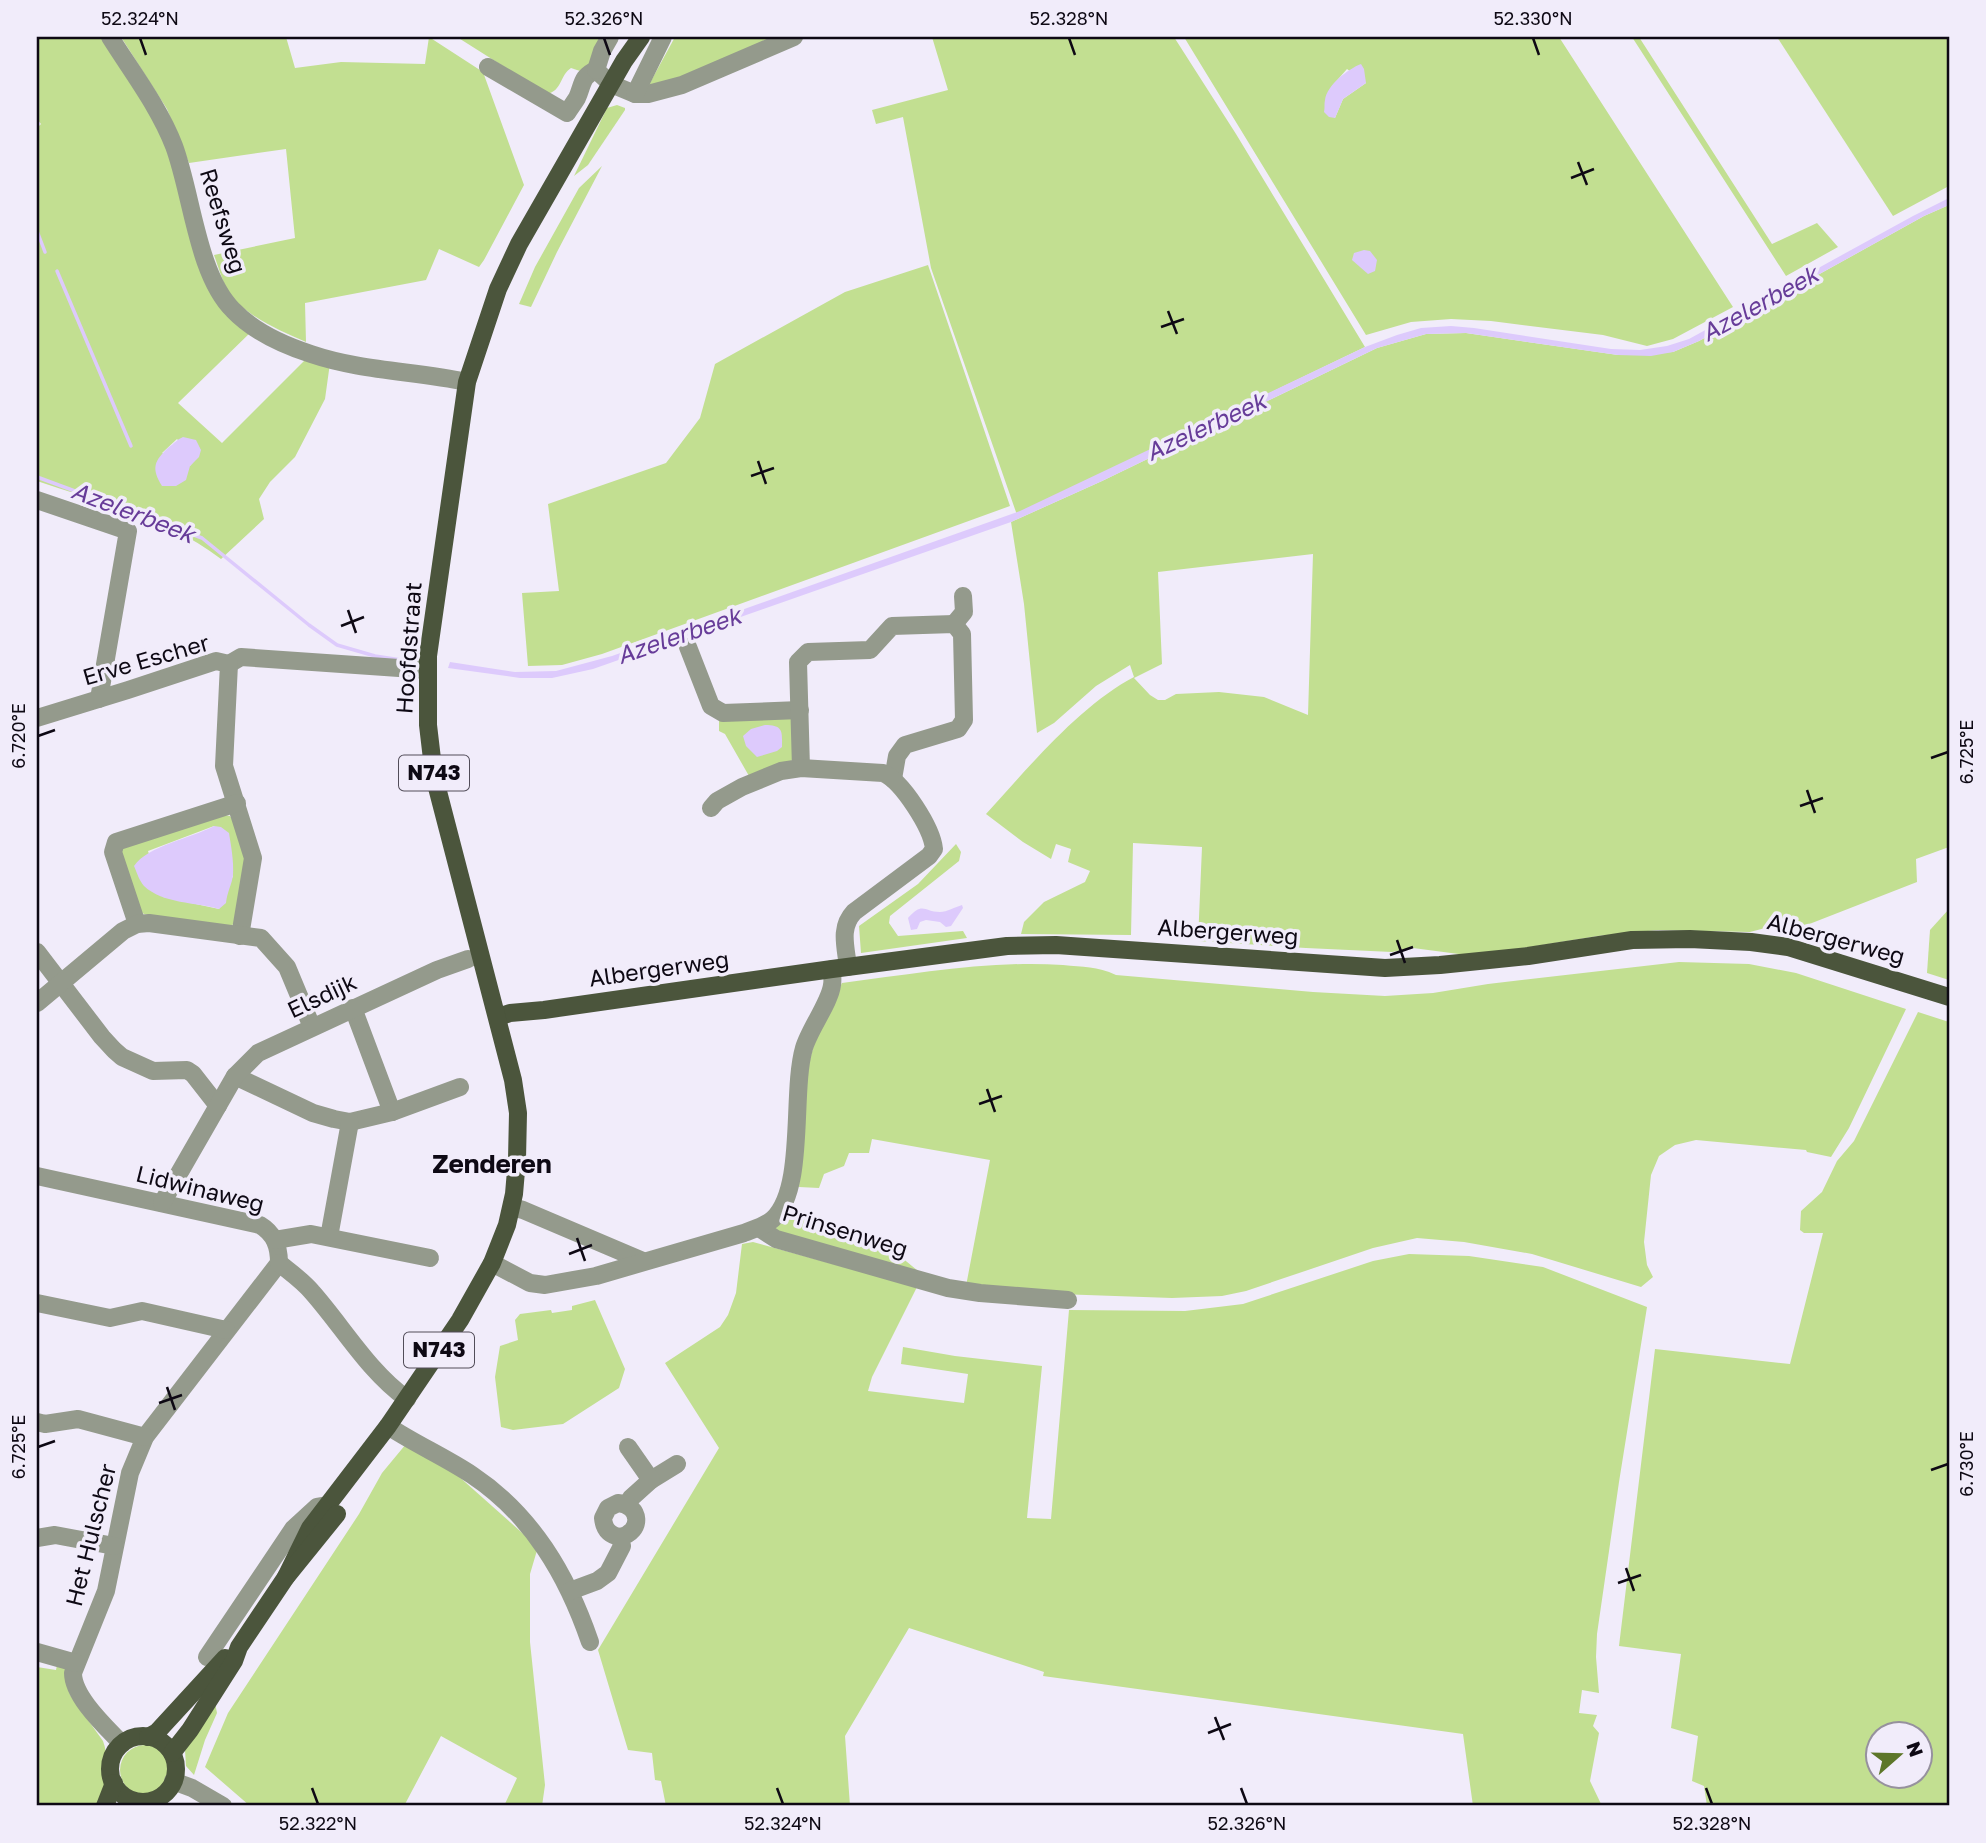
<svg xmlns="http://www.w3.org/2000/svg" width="1986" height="1843" font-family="'Golos Text',sans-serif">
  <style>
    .green { fill: #c2df91; fill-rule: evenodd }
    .water { fill: #ddcafc }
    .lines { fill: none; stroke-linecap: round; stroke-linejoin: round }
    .stream { stroke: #ddcafc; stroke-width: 3.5 }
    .minor { stroke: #949a8c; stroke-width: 18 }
    .major { stroke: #4b553c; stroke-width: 18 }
    .ticks { fill: none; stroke: #0e0914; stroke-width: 2.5 }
    .labels { text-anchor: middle; stroke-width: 7; stroke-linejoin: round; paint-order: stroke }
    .shield { fill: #f1ecfa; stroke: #524d59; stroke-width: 2 }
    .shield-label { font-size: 21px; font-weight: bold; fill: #0e0914 }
    .street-label { font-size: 23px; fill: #0e0914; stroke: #f1ecfa }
    .water-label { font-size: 24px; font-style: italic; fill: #673c99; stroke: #f1ecfa }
    .quarter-label { font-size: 26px; font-weight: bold; fill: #0e0914; stroke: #f1ecfa }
    .neatline { fill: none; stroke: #0e0914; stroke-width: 2.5 }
    .ticks-label { font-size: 18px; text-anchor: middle; fill: #0e0914 }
  </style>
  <rect width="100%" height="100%" fill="#f1ecfa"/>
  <!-- green -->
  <g class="green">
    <path d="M37,37H107L154,110L196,242L253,330L178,403L222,443L308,357L330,363L325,399L295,457L270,482L259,499L264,519L221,559C168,518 99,502 37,481V128L41,124L37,119ZM177,439L196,459L190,466L162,453Z"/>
    <path d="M121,37H286L295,68L341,62L425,64L429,37L483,72L524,185L484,260L479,267L439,249L426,280L305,303L306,342C280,331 243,315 228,291C222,280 218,266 214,255L295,238L286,149L189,163L167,109Z"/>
    <path d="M457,37H608L586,73L571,68C560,75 562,91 547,94Z"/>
    <path d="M675,37H779L645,92Z"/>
    <path d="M932,37H1174L1236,134L1365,347L1017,515L931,268L903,117L876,124L872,110L948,90Z"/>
    <path d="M1184,37H1559L1733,307L1673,339L1647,346L1603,335L1491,321L1451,319L1411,322L1366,335ZM1347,69L1366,83L1343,99L1335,118L1325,110L1332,86Z"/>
    <path d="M1632,37H1639L1772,244L1817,223L1838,247L1786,276Z"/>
    <path d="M1777,37H1949V186L1893,216Z"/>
    <path d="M617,105L625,108V110L588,165L574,176L607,108Z"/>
    <path d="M602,166L557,252L531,307L519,304L535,267L579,188Z"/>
    <path d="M1949,205V847L1916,859L1917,882L1794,930L1769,927L1750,932L1658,930L1598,936L1474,956L1413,948L1392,952L1306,948L1198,941L1202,847L1133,843L1131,935L1021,934L1024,922L1044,902L1085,882L1090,871L1068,862L1071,849L1056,844L1051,859L1023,842L986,814C1028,768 1079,706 1134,677L1130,665L1096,686L1054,723L1037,733L1024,604L1011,522L1102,481L1377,348L1426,334L1466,333L1618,355L1673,352L1699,341L1924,216ZM1313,554L1308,715L1264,697L1219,692L1176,694L1165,700H1158L1150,695L1134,678L1162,664L1158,572Z"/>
    <path d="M928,265L1010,506L602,654L562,665L528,666L522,593L559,591L548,504L666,463L700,418L715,364L845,292Z"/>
    <path d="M787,715L795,721L794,758L791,761L749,776L725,734L719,731V717Z"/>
    <path d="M219,814L230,816L234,822L245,852L239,919L231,926H219L144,914L137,909L120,848ZM214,826L233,876L219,909L163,897L148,851Z"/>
    <path d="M956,844L961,852L959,861L890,916L889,923L898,936L963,931L967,938L861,953L859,926L918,884Z"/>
    <path d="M1949,909V980L1927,973L1930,930Z"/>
    <path d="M1679,962L1749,964L1796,973L1906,1009L1849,1128L1831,1157L1807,1152L1806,1150L1696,1140L1675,1145L1659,1156L1651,1175L1644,1242L1647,1265L1653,1277L1641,1287L1532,1254L1464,1242L1417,1238L1373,1248L1246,1291L1222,1296L1172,1298L1058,1294L966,1286L990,1160L872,1139L869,1153H849L844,1166L824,1174L819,1188L799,1187L804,1082L817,1033L842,983C915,974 989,960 1063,965C1083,967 1097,966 1116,975L1313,992L1385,996L1433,993L1488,984Z"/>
    <path d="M1918,1012L1949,1022V1806H1707L1704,1786L1692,1781L1698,1736L1671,1728L1681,1654L1619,1646L1655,1349L1790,1364L1823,1233H1804L1800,1230L1801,1211L1822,1192L1837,1161L1854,1141ZM1920,1734V1776H1878V1734Z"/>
    <path d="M792,1209L835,1224L844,1241L858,1236L890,1248L923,1275L774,1230Z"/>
    <path d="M753,1242L917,1287L872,1377L868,1391L964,1403L968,1374L901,1364L903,1347L955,1356L1042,1366L1027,1518L1051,1519L1069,1310L1185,1311L1243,1304L1373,1261L1409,1254L1469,1256L1543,1267L1647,1307L1619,1482L1597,1634L1596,1657L1599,1693L1582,1690L1579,1713L1597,1715L1593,1726L1599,1733L1590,1781L1602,1806H1473L1463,1734L1043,1676L1044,1672L909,1628L845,1736L850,1806H666L661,1781L655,1780L652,1753L628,1750L598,1650L719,1448L665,1363L720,1327L728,1315L736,1293L742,1244Z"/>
    <path d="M595,1300L625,1369L619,1388L563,1424L513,1430L501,1427L495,1377L500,1346L518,1340L515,1320L520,1314L551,1310L552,1313L572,1310V1306Z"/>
    <path d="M406,1444L438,1458L538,1547L530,1574V1642L545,1785L542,1806H504L517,1778L441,1736L404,1806H250L205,1767L228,1713L359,1514L382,1473Z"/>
    <path d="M58,1660L65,1664L70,1695L103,1741C110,1758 105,1789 101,1806H37V1667L56,1670Z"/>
    <path d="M215,1703L217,1713L205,1740L194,1775L186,1766L185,1750Z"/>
    <circle cx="145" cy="1770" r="25"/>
  </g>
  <!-- water -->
  <g class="water">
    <path d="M1361,64L1364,69L1366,83L1343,99L1335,118L1329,117L1324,112C1325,108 1324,104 1325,100C1327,85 1348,69 1361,64Z"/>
    <path d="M1949,198V205L1924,216L1699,341L1673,352L1651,356L1618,355L1466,333L1426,334L1377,348L1102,481L1011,522L593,669L552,678H520L448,668L450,662L515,672L556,671L612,656L1020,511L1365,347L1397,335L1421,328L1451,326L1474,328L1611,349L1640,350L1667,346L1689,339L1913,216Z"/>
    <path d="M1364,250L1370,251L1377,260L1375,271L1368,274L1352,260L1354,253Z"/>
    <path d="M183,437L196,440L201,450L199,457L190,466L186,480L176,486H162C151,468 154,461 169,447C175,443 176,440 183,437Z"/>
    <path d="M765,725C784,725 782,732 782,747L777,751L757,757L746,746L743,736L751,729Z"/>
    <path d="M214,826L221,827L229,833C231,846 234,861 233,875C232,884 227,892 226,903L219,909C196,902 163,904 144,886C139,880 137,873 134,866C147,846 192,838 214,826Z"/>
    <path d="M962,905L963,908L951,926L946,927L940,922L926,920L920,922L917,929L911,930L908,918C923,901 924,912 940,912C947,912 955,907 962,905Z"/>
  </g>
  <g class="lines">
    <!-- stream -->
    <g class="stream">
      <path d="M37,231L45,252"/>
      <path d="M57,271L131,446"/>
      <path d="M37,477L202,538L309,625L337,645L375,656L401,660"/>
    </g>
    <!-- minor -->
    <g class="minor">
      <path d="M110,37C132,72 159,107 174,146C192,194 197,274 233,310C253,331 283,345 311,354C361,371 415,371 467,382"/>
      <path d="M488,67L567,113C570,108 574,103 577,98C583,85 581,76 596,70"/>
      <path d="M596,70L611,84L635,94H648L682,85L794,37"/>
      <path d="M596,70L602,51L610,37"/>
      <path d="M635,94L663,37"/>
      <path d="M37,500L128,531L99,699"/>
      <path d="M954,624L964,612L963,596"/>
      <path d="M688,647L711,706L723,713L800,710"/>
      <path d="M229,664L241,657L428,670"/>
      <path d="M37,718L128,690L216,661L229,664L224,766L253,858L240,936"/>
      <path d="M801,768L798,662L808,652L870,650L892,626L954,624L962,634L964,720L958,729L905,745L897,756L893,779"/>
      <path d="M711,808L717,801L742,787L781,771L801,768L883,773C902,781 932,828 934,849L929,856L854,912C839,928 846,947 848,967"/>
      <path d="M137,924L113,852L116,842L237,803"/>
      <path d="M37,952L102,1037L114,1050L122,1057L153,1071L187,1070L193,1074L218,1106"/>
      <path d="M37,1003L123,931L137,924L149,923L261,938L287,967L312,1027"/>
      <path d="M353,1008L392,1112"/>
      <path d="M235,1076L313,1113L334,1119L350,1122L392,1112L460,1087"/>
      <path d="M37,1176L260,1225C275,1234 279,1247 279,1263L145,1437L130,1473L106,1591L73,1673C73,1697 106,1727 122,1744"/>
      <path d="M162,1203L235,1076L258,1053L437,970L468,959"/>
      <path d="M512,1207L523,1210L643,1261"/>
      <path d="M759,1228L776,1239L948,1288L980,1293L1068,1300"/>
      <path d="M329,1237L350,1122"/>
      <path d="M275,1240L311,1234L430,1258"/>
      <path d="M279,1263C290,1272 303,1281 312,1292C343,1327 368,1371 407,1399"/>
      <path d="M492,1263L530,1283L545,1285L596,1276L744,1233C754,1229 765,1226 773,1219C806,1188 791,1093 804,1048C809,1030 830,1002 832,985C833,980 832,974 832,969"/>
      <path d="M37,1303L110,1318L142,1311L226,1330"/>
      <path d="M37,1422L45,1424L78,1419L145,1437"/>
      <path d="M388,1426C415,1444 445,1457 472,1475C532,1515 567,1575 590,1642"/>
      <path d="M651,1480L677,1464"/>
      <path d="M627,1505L631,1498L651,1480L628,1447"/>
      <path d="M37,1538L55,1535L114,1546"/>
      <path d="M570,1591L597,1581L608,1573L622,1546L620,1537C643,1532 641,1505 618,1503L608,1508L603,1518C604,1529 609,1535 620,1537"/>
      <path d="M37,1652L76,1663"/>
      <path d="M207,1657L293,1529L317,1507L329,1505"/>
      <path d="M173,1781L192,1788L223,1806"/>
    </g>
    <!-- major -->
    <g class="major">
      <path d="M498,1017L510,1013L544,1010L832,969L1007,946L1056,945L1385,968L1440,965L1528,956L1632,940L1690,939L1751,942L1788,947L1949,997"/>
      <path d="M286,1577L310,1528L388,1426L460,1320L492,1263L507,1225L514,1194L517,1159L518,1113L513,1080L434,776L428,725V656L467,382L498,289L519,244L624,61L641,37"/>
      <circle cx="143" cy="1769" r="33"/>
      <path d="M148,1737L157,1732L225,1658"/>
      <path d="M172,1753L190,1730L234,1661L239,1647L286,1577L337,1514"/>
      <path d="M105,1806L114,1783"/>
    </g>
  </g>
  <!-- ticks -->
  <path class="ticks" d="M140,38L146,55M604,38L610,55M1069,38L1075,55M1533,38L1539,55M1578,162L1587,185M1571,178L1594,169M1168,311L1177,334M1161,327L1184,319M758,461L766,484M751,476L774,468M348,610L356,633M341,626L364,617M38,736L55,730M1931,758L1948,752M1807,790L1815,813M1800,806L1823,798M1397,940L1405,963M1390,955L1413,947M987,1089L995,1112M979,1104L1002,1096M577,1238L585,1261M569,1254L592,1245M167,1387L175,1410M159,1403L182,1395M38,1447L55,1441M1931,1470L1948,1464M1626,1568L1634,1591M1618,1583L1641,1575M1215,1717L1224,1740M1208,1733L1231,1724M312,1788L318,1804M777,1788L783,1804M1241,1788L1247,1804M1706,1788L1712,1804"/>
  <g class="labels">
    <!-- shield labels -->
    <g class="shield">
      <rect x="399" y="755.5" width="70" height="35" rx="5"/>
      <rect x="404" y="1332.5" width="70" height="35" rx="5"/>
    </g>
    <g class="shield-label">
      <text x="434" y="780">N743</text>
      <text x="439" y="1357">N743</text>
    </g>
    <!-- street labels -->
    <g class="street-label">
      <text transform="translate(223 221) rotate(73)" y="8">Reefsweg</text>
      <text transform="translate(409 648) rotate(-86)" y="8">Hoofdstraat</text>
      <text transform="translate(146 660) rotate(-16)" y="8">Erve Escher</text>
      <text transform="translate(1228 932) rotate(4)" y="8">Albergerweg</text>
      <text transform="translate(1836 939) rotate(15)" y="8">Albergerweg</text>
      <text transform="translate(659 969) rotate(-8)" y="8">Albergerweg</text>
      <text transform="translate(322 996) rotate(-25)" y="8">Elsdijk</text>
      <text transform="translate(200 1189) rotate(14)" y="8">Lidwinaweg</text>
      <text transform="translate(845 1231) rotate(17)" y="8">Prinsenweg</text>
      <text transform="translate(91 1535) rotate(-76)" y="8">Het Hulscher</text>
    </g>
    <!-- water labels -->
    <g class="water-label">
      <text transform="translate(1760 304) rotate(-29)" y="8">Azelerbeek</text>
      <text transform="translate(1206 427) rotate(-25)" y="8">Azelerbeek</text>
      <text transform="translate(133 513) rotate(21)" y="8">Azelerbeek</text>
      <text transform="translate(679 636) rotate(-19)" y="8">Azelerbeek</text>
    </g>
    <!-- quarter labels -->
    <g class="quarter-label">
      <text x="492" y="1173">Zenderen</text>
    </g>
  </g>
  <!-- border -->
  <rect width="1986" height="1843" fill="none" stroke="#f1ecfa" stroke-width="77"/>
  <!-- north arrow -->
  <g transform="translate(1899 1755) rotate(70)"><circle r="33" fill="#f1ecfa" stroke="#96919e" stroke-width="2"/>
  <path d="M0-5L12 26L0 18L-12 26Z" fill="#5d7629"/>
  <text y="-10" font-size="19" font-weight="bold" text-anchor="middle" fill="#0e0914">N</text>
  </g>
  <rect x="38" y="38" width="1910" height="1766" class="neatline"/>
  <g class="ticks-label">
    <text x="140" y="25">52.324°N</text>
    <text x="604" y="25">52.326°N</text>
    <text x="1069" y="25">52.328°N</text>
    <text x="1533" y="25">52.330°N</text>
    <text transform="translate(19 736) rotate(-90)" y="6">6.720°E</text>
    <text transform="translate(1967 752) rotate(-90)" y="6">6.725°E</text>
    <text transform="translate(19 1447) rotate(-90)" y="6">6.725°E</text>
    <text transform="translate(1967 1464) rotate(-90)" y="6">6.730°E</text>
    <text x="318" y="1830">52.322°N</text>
    <text x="783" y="1830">52.324°N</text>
    <text x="1247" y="1830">52.326°N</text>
    <text x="1712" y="1830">52.328°N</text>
  </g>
</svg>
